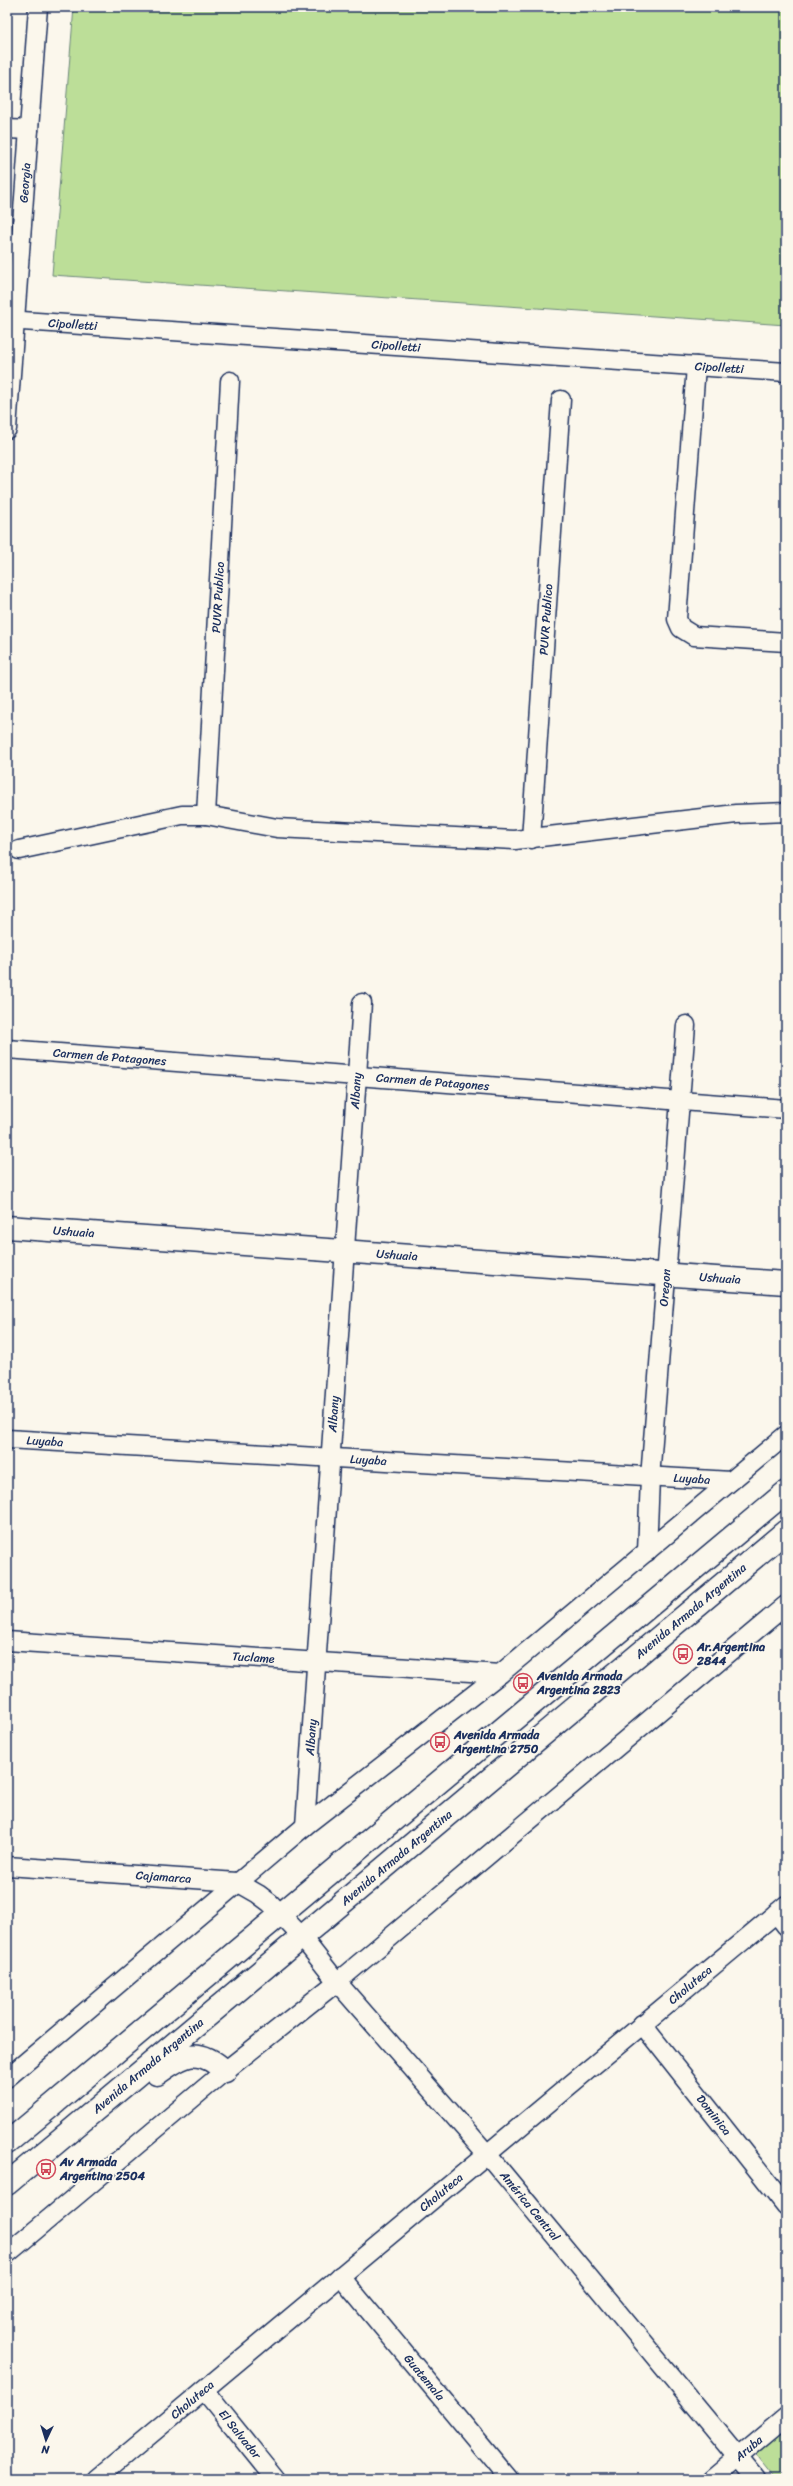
<svg xmlns="http://www.w3.org/2000/svg" width="793" height="2486" font-family="Sriracha,sans-serif">
  <style>
    .green { fill: #bcde98; stroke: #6c867b }
    .lines { fill: none; stroke-linecap: round; stroke-linejoin: round }
    .minor-casing { stroke: #1b2f5e; stroke-width: 21 }
    .secondary-casing { stroke: #1b2f5e; stroke-width: 25 }
    .primary-casing { stroke: #1b2f5e; stroke-width: 25 }
    .minor { stroke: #fbf7ec; stroke-width: 18 }
    .secondary { stroke: #fbf7ec; stroke-width: 22 }
    .primary { stroke: #fbf7ec; stroke-width: 22 }
    .labels { text-anchor: middle; stroke-width: 3.5; stroke-linejoin: round; paint-order: stroke }
    .street-label { font-size: 12px; fill: #1b2f5e; stroke: #fbf7ec }
    .poi-label { font-size: 12px; font-weight: bold; fill: #1b2f5e; stroke: #fbf7ec; text-anchor: start }
  </style>
  <rect width="100%" height="100%" fill="#fbf7ec"/>
  <filter id="ink" filterUnits="userSpaceOnUse"><feTurbulence type="fractalNoise" baseFrequency=".025" numOctaves="2"/><feDisplacementMap in="SourceGraphic" scale="8" xChannelSelector="R" yChannelSelector="G"/><feConvolveMatrix kernelMatrix="1 2 1 2 8 2 1 2 1" color-interpolation-filters="sRGB"/></filter>
  <g filter="url(#ink)">
    <!-- green -->
    <g class="green">
      <path d="M74,7H786V325L52,275Z"/>
      <path d="M786,2429V2479H776L756,2454Z"/>
    </g>
    <g class="lines">
      <!-- minor casing -->
      <g class="minor-casing">
        <g id="minor">
          <path d="M7,129L29,130"/>
          <path id="s1" d="M7,320L786,372"/>
          <path d="M696,366L677,619L681,628L694,636L786,642"/>
          <path id="s2" d="M7,429L38,7"/>
          <path id="s3" d="M206,815L230,381"/>
          <path id="s4" d="M531,839L561,400"/>
          <path d="M19,850L182,815H206L277,828L515,840L736,814L786,812"/>
          <path id="s5" d="M7,1049L786,1109"/>
          <path id="s6" d="M7,1439L731,1481"/>
          <path id="s7" d="M647,1552L650,1478L686,1025"/>
          <path id="s8" d="M7,1641L500,1674"/>
          <path id="s9" d="M305,1826L362,1003"/>
          <path id="s10" d="M7,1866L237,1882L258,1894L270,1903L301,1936L337,1982L487,2154L756,2479"/>
          <path d="M776,1913L786,1926"/>
          <path id="s11" d="M642,2024L786,2206"/>
          <path d="M7,2078L305,1826L500,1674L786,1435"/>
          <path d="M7,2254L225,2071L337,1982L786,1605"/>
          <path id="s12" d="M340,2276L509,2479"/>
          <path id="s13" d="M204,2390L276,2479"/>
          <path id="s14" d="M97,2479L786,1905"/>
          <path id="s15" d="M712,2479L786,2417"/>
        </g>
      </g>
      <!-- secondary casing -->
      <g class="secondary-casing">
        <g id="secondary">
          <path id="s16" d="M7,1227L786,1283"/>
        </g>
      </g>
      <!-- primary casing -->
      <g class="primary-casing">
        <g id="primary">
          <path d="M157,2074C184,2054 198,2046 225,2071"/>
          <path d="M7,2143L786,1492"/>
          <path id="s17" d="M7,2184L786,1531"/>
        </g>
      </g>
      <!-- minor -->
      <use href="#minor" class="minor"/>
      <!-- secondary -->
      <use href="#secondary" class="secondary"/>
      <!-- primary -->
      <use href="#primary" class="primary"/>
    </g>
  </g>
  <!-- icons -->
  <defs>
    <g id="bus-ring" transform="scale(1)"><circle r="9.5" fill="#fbf7ec" stroke="#d1495b" stroke-width="1.5"/><path d="M-5-6H5V4H4V6H2V4H-2V6H-4V4H-5ZM-3.5-4V0h7V-4ZM-3.5 1.2v1.5H-2V1.2ZM2 1.2v1.5H3.5V1.2Z" fill="#d1495b"/></g>
  </defs>
  <g fill-rule="evenodd">
    <use href="#bus-ring" x="683" y="1654"/>
    <use href="#bus-ring" x="523" y="1683"/>
    <use href="#bus-ring" x="440" y="1742"/>
    <use href="#bus-ring" x="46" y="2169"/>
  </g>
  <g class="labels">
    <!-- street labels -->
    <g class="street-label">
      <text dy="4" stroke="none"><textPath href="#s2" startOffset="247">Georgia</textPath></text>
      <text dy="4" stroke="none"><textPath href="#s1" startOffset="66">Cipolletti</textPath></text>
      <text dy="4" stroke="none"><textPath href="#s1" startOffset="390">Cipolletti</textPath></text>
      <text dy="4" stroke="none"><textPath href="#s1" startOffset="714">Cipolletti</textPath></text>
      <text dy="4" stroke="none"><textPath href="#s3" startOffset="218">PUVR Publico</textPath></text>
      <text dy="4" stroke="none"><textPath href="#s4" startOffset="220">PUVR Publico</textPath></text>
      <text dy="4" stroke="none"><textPath href="#s5" startOffset="103">Carmen de Patagones</textPath></text>
      <text dy="4" stroke="none"><textPath href="#s5" startOffset="427">Carmen de Patagones</textPath></text>
      <text dy="4" stroke="none"><textPath href="#s9" startOffset="737">Albany</textPath></text>
      <text dy="4" stroke="none"><textPath href="#s16" startOffset="67">Ushuaia</textPath></text>
      <text dy="4" stroke="none"><textPath href="#s16" startOffset="391">Ushuaia</textPath></text>
      <text dy="4" stroke="none"><textPath href="#s16" startOffset="715">Ushuaia</textPath></text>
      <text dy="4" stroke="none"><textPath href="#s7" startOffset="265">Oregon</textPath></text>
      <text dy="4" stroke="none"><textPath href="#s9" startOffset="413">Albany</textPath></text>
      <text dy="4" stroke="none"><textPath href="#s6" startOffset="38">Luyaba</textPath></text>
      <text dy="4" stroke="none"><textPath href="#s6" startOffset="362">Luyaba</textPath></text>
      <text dy="4" stroke="none"><textPath href="#s6" startOffset="686">Luyaba</textPath></text>
      <text dy="4" stroke="none"><textPath href="#s17" startOffset="892">Avenida Armada Argentina</textPath></text>
      <text dy="4" stroke="none"><textPath href="#s8" startOffset="247">Tuclame</textPath></text>
      <text dy="4" stroke="none"><textPath href="#s9" startOffset="89">Albany</textPath></text>
      <text dy="4" stroke="none"><textPath href="#s17" startOffset="508">Avenida Armada Argentina</textPath></text>
      <text dy="4" stroke="none"><textPath href="#s10" startOffset="157">Cajamarca</textPath></text>
      <text dy="4" stroke="none"><textPath href="#s14" startOffset="772">Choluteca</textPath></text>
      <text dy="4" stroke="none"><textPath href="#s17" startOffset="184">Avenida Armada Argentina</textPath></text>
      <text dy="4" stroke="none"><textPath href="#s11" startOffset="116">Dominica</textPath></text>
      <text dy="4" stroke="none"><textPath href="#s14" startOffset="448">Choluteca</textPath></text>
      <text dy="4" stroke="none"><textPath href="#s10" startOffset="669">América Central</textPath></text>
      <text dy="4" stroke="none"><textPath href="#s12" startOffset="132">Guatemala</textPath></text>
      <text dy="4" stroke="none"><textPath href="#s14" startOffset="124">Choluteca</textPath></text>
      <text dy="4" stroke="none"><textPath href="#s13" startOffset="57">El Salvador</textPath></text>
      <text dy="4" stroke="none"><textPath href="#s15" startOffset="48">Aruba</textPath></text>
    </g>
    <!-- poi labels -->
    <g class="poi-label">
      <text x="697" y="1651">Ar.Argentina<tspan x="697" dy="14">2844</tspan></text>
      <text x="537" y="1680">Avenida Armada<tspan x="537" dy="14">Argentina 2823</tspan></text>
      <text x="454" y="1739">Avenida Armada<tspan x="454" dy="14">Argentina 2750</tspan></text>
      <text x="60" y="2166">Av Armada<tspan x="60" dy="14">Argentina 2504</tspan></text>
    </g>
  </g>
  <!-- margin -->
  <rect width="793" height="2486" fill="none" stroke="#fbf7ec" stroke-width="24"/>
  <rect x="12" y="12" width="769" height="2462" fill="none" stroke="#1b2f5e" stroke-width="1.5" filter="url(#ink)"/>
  <!-- north arrow -->
  <g transform="translate(46 2440) rotate(184)" stroke="#fbf7ec" stroke-width="3" paint-order="stroke">
  <path d="M0-3L7 15L0 10L-7 15Z" fill="#1b2f5e"/>
  <text y="-6" font-size="11" font-weight="bold" text-anchor="middle" fill="#1b2f5e">N</text>
  </g>
</svg>
